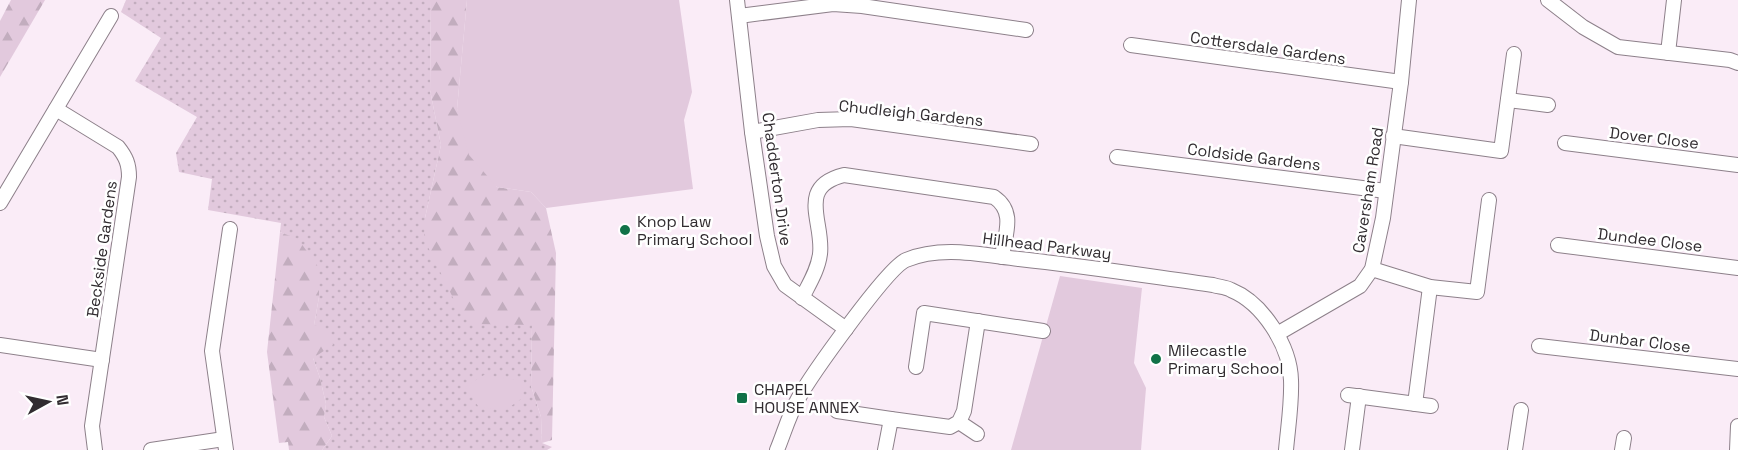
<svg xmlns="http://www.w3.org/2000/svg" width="1738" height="450" viewBox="0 0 1738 450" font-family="'Space Grotesk',sans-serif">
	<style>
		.grass { fill: url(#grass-dots) }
		.forest { fill: url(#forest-firs) }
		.park { fill: #e2c9dd }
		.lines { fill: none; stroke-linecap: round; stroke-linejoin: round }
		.minor-casing { stroke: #8d808a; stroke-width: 16 }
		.minor { stroke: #fff; stroke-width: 14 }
		.poi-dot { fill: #117248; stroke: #fff; stroke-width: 2 }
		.labels { text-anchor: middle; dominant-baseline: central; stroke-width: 5; stroke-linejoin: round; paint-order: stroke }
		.street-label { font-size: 16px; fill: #312c30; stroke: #fff }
		.poi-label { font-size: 16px; fill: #312c30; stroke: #fff; text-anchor: start }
	</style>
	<defs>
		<pattern id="grass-dots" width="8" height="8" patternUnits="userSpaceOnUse" patternTransform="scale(1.5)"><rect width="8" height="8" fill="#e2c9dd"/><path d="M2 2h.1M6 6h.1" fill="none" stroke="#c2adbe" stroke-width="1.8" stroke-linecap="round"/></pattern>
		<pattern id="forest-firs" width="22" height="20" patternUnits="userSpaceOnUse" patternTransform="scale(1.5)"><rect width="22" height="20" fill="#e2c9dd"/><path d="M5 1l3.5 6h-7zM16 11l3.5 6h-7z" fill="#c2adbe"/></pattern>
	</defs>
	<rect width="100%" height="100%" fill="#faecf7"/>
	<polygon class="grass" points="126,0 431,0 430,90 441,145 425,218 532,325 531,386 541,417 542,443 552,447 547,450 322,450 332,436 324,417 326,404 320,378 313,358 314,325 319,297 298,240 280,232 281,223 208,210 212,179 179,172 176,153 197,117 135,81 161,38 121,12"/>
	<g class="forest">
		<polygon points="11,0 45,0 0,77 0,21"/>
		<polygon points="431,0 467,0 457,109 497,187 531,192 546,208 556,253 552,440 542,443 541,417 531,386 532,325 476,324 458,308 424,239 425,218 441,145 430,90"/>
		<polygon points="280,232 298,239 319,268 319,297 314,325 325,329 333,345 313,358 320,378 326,404 324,417 332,436 322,450 289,450 288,442 279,443 267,352"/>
	</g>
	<g class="park">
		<polygon points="467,0 679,0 692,92 684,120 693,189 546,208 531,192 497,187 469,155 457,109"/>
		<polygon points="1060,276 1142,288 1134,363 1146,388 1141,450 1011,450"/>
		<polygon points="484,375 524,381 521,399 504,411 478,406 465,387"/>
	</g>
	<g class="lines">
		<g class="minor-casing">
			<g id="minor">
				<polyline points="737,0 752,132 767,236 774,266 785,285 846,329"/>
				<polyline points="1548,0 1583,27 1618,47 1730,60 1738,63"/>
				<polyline points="739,16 833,4 862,6 1026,30"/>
				<polyline points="1131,45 1401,82"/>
				<polyline points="1668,53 1674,0"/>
				<polyline points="1508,100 1548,105"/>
				<path d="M56 109 118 147C126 157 129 164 129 177L92 426 95 450"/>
				<polyline points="752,132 818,120 851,119 1031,144"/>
				<polyline points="1393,136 1501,151 1514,54"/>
				<polyline points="1565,143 1738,165"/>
				<polyline points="1117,157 1386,191"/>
				<polyline points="0,203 111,16"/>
				<polyline points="1558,245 1738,268"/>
				<polyline points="1372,269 1430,287 1477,292 1489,200"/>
				<path d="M802 298C809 284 818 270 820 254 824 222 796 187 844 175L994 197C1016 212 1005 234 1002 257"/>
				<polyline points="1277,334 1360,286 1372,269 1383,218 1401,82 1409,0"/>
				<polyline points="0,345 102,360"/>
				<polyline points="1539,346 1738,369"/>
				<polyline points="916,367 924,313 1043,331"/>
				<polyline points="1348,395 1431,406"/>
				<polyline points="1415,404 1430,287"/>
				<polyline points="837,411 891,419"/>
				<polyline points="959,422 977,434"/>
				<polyline points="151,450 224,439"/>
				<polyline points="226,450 212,351 230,229"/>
				<path d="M777 450C784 433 789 415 798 399 810 377 887 268 906 260 942 245 982 255 1019 259 1084 266 1148 276 1213 285 1219 287 1226 287 1231 290 1263 303 1290 346 1291 380 1292 403 1288 427 1286 450"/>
				<polyline points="885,450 891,419 950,427 959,422 964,411 978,321"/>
				<polyline points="1352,450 1359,396"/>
				<polyline points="1515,450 1521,410"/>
				<polyline points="1622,450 1624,438"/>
				<polyline points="1737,450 1738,426"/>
			</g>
		</g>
		<use href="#minor" class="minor"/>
	</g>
	<g class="poi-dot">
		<circle cx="625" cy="230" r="6"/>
		<circle cx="1156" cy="359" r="6"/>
		<rect x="736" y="392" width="12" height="12" rx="3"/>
	</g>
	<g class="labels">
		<g class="street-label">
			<text transform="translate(1268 48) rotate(8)">Cottersdale Gardens</text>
			<text transform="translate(911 113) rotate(6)">Chudleigh Gardens</text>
			<text transform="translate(1654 138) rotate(7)">Dover Close</text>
			<text transform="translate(1254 157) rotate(7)">Coldside Gardens</text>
			<text transform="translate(777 179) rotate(82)">Chadderton Drive</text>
			<text transform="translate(1368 190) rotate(-81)">Caversham Road</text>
			<text transform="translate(1650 240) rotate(7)">Dundee Close</text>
			<text transform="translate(1047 246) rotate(7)">Hillhead Parkway</text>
			<text transform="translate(102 249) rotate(-82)">Beckside Gardens</text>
			<text transform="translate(1640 341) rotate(7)">Dunbar Close</text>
		</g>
		<g class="poi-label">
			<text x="637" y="221">Knop Law<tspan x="637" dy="18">Primary School</tspan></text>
			<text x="1168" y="350">Milecastle<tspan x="1168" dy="18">Primary School</tspan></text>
			<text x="754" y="389">CHAPEL<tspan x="754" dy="18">HOUSE ANNEX</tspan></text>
		</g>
	</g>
	<g transform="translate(48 402) rotate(82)" stroke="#ffffff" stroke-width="4.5" paint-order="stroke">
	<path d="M0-4.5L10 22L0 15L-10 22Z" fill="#312c30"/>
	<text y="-9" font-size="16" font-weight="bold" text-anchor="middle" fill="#312c30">N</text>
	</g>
</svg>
